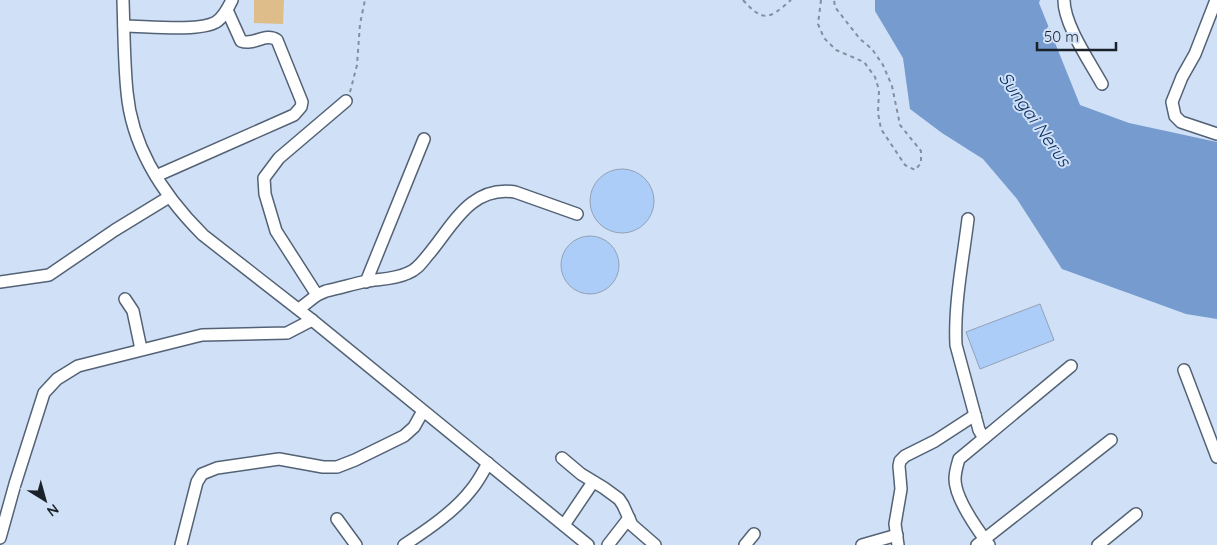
<svg xmlns="http://www.w3.org/2000/svg" width="1217" height="545" viewBox="0 0 1217 545" font-family="Quicksand,sans-serif">
	<style>
		.green { fill: #debd8b }
		.water { fill: #759bcf }
		.building { fill: #adcdf9; stroke: #92a1b6 }
		.lines { fill: none; stroke-linecap: round; stroke-linejoin: round }
		.minor-casing { stroke: #536275; stroke-width: 14 }
		.path { stroke: #838e9f; stroke-width: 2; stroke-dasharray: 4 4; stroke-linecap: butt }
		.minor { stroke: #fff; stroke-width: 11 }
		.labels { text-anchor: middle; dominant-baseline: central; stroke-width: 4; stroke-linejoin: round; paint-order: stroke }
		.water-label { font-size: 18px; font-style: italic; fill: #0a3060; stroke: #d0e0f7 }
	</style>
	<rect width="100%" height="100%" fill="#d0e0f7"/>
	<polygon class="green" points="254,0 284,0 283,24 254,23"/>
	<polygon class="water" points="875,0 1040,0 1039,3 1080,105 1129,123 1217,142 1217,319 1186,314 1062,269 1017,199 983,159 942,133 910,109 903,58 875,11"/>
	<g class="building">
		<circle cx="622" cy="201" r="32"/>
		<circle cx="590" cy="265" r="29"/>
		<polygon points="1040,304 1054,340 980,369 966,332"/>
	</g>
	<g class="lines">
		<g class="minor-casing">
			<g id="minor">
				<path d="M123 0C124 31 124 62 127 92 132 148 165 197 203 235L312 320 588 545"/>
				<path d="M1064 0C1064 25 1090 62 1102 84"/>
				<polyline points="1216,0 1195,54 1182,77 1172,102 1175,116 1181,122 1217,134"/>
				<path d="M124 26C146 26 199 32 216 22 224 17 228 8 232 0"/>
				<path d="M156 176 294 115 301 107 302 102 277 40C265 32 254 46 241 41L227 10"/>
				<path d="M968 219C963 260 954 303 956 345L979 430 984 438"/>
				<polyline points="0,282 49,275 115,230 169,197"/>
				<polyline points="366,282 424,139"/>
				<polyline points="317,295 276,231 265,194 264,178 279,158 346,101"/>
				<polyline points="125,299 133,311 141,349"/>
				<path d="M299 309 317 295 326 291C340 288 353 284 367 281 381 279 396 279 408 273 417 270 422 262 428 255 452 227 470 185 515 192L577 214"/>
				<polyline points="1184,370 1217,457"/>
				<polyline points="562,458 581,474 604,488 619,499 623,505 632,525 655,545"/>
				<polyline points="337,519 356,545"/>
				<polyline points="564,525 593,482"/>
				<polyline points="0,538 15,484 44,393 57,379 78,366 202,335 287,333 312,320"/>
				<polyline points="181,545 197,482 202,474 217,468 279,459 323,467 337,467 355,460 404,436 414,427 423,411"/>
				<path d="M404 545C427 530 455 511 471 490 478 482 483 472 488 463"/>
				<polyline points="608,545 629,518"/>
				<polyline points="745,545 754,534"/>
				<polyline points="862,545 897,535"/>
				<polyline points="898,545 895,524 901,489 899,466 900,461 905,456 935,441 975,415"/>
				<polyline points="977,545 1111,440"/>
				<path d="M989 545C977 529 955 498 955 479 955 472 957 466 959 459L1071 366"/>
				<polyline points="1098,545 1136,514"/>
			</g>
		</g>
		<g class="path">
			<path d="M743 0C764 23 769 19 791 0"/>
			<polyline points="821,0 818,24 824,38 836,50 864,62 875,77 879,90 878,113 881,129 905,165 915,170 921,163 921,151 900,125 892,86 883,65 872,49 860,39 845,20 835,7 834,0"/>
			<polyline points="350,92 357,65 360,24 365,0"/>
		</g>
		<use href="#minor" class="minor"/>
	</g>
	<g class="labels">
		<g class="water-label">
			<text transform="translate(1035 119) rotate(55)">Sungai Nerus</text>
		</g>
	</g>
	<g transform="translate(45 500) rotate(143)" stroke="#d0e0f7" stroke-width="4" paint-order="stroke">
	<path d="M0-4L9 19L0 12L-9 19Z" fill="#1b2129"/>
	<text y="-8" font-size="14" font-weight="bold" text-anchor="middle" fill="#1b2129">N</text>
	</g>
	<path d="M1037 42v8h79v-8" fill="none" stroke="#1b2129" stroke-width="2.5"/>
	<text x="1044" y="42" font-size="15" fill="#1b2129" stroke="#d0e0f7" stroke-width="4" paint-order="stroke">50 m</text>
</svg>
